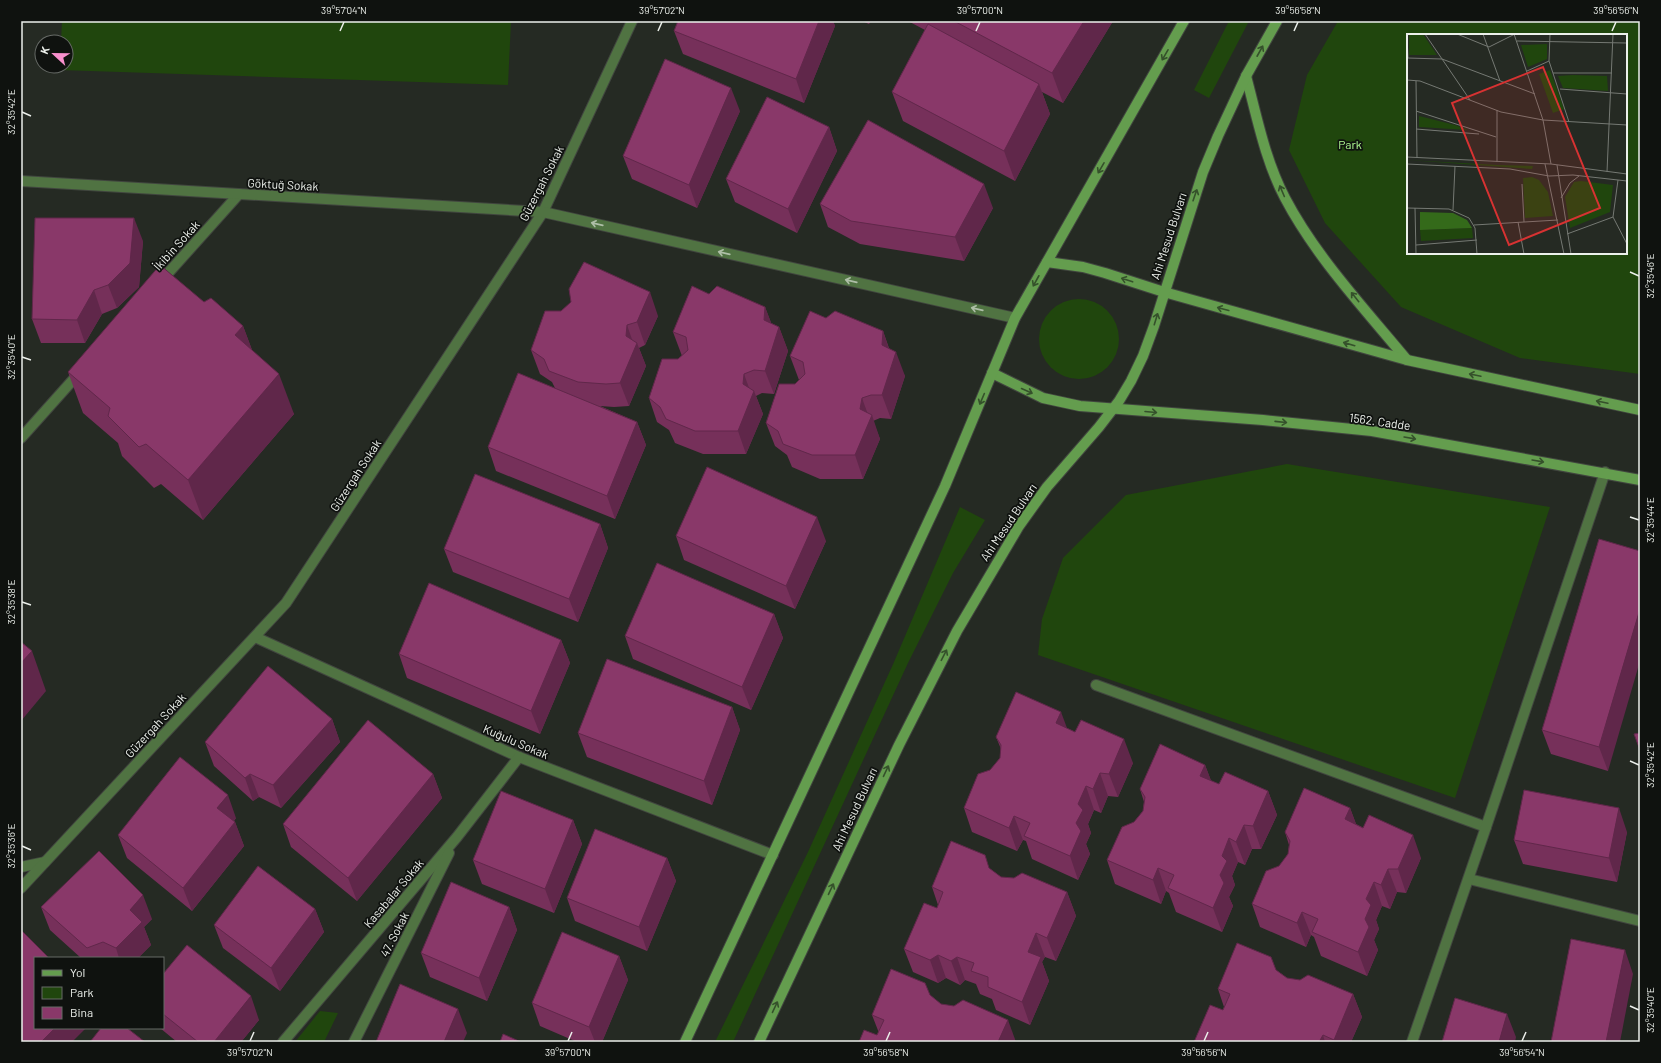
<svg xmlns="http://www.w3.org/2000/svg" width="1661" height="1063" viewBox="0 0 1661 1063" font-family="Barlow,sans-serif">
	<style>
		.green { fill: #20460d; fill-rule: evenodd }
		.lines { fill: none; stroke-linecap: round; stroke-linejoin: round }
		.minor-casing { stroke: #41463f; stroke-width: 12 }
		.tertiary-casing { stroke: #41463f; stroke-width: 12 }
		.secondary-casing { stroke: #41463f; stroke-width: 12 }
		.minor { stroke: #507342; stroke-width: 10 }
		.tertiary { stroke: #507342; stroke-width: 10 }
		.secondary { stroke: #649d4e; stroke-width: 10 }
		.wall { fill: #76305a }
		.shaded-wall { fill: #60274a }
		.building { fill: #893869; stroke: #60274a }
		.oneway { stroke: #35512b }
		.oneway2 { stroke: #aebea7 }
		.ticks { fill: none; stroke: #ecf0eb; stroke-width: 1.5 }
		.labels { text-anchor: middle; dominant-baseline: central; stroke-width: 3.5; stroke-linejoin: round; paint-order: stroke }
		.park-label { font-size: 12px; fill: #b1fc93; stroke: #0f120f }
		.street-label { font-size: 12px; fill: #ecf0eb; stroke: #0f120f }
		.inset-road { fill: none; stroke: #757973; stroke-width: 1 }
		.view { fill: #d73232; fill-opacity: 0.15; stroke: #d73232; stroke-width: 2 }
		.inset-edge { fill: none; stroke: #ecf0eb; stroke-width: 2 }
		.neatline { fill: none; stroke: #ecf0eb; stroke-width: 1.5 }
		.ticks-label { font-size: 10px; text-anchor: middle; fill: #ecf0eb }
	</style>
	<rect width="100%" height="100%" fill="#252a23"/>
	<g class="green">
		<polygon points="62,21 511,21 508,85 60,70 61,66 66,66 66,42 61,42"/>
		<polygon points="1229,21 1249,21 1209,98 1194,90"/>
		<path d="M1338 21H1640V374L1520 358 1401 307 1325 223 1289 150 1307 75ZM1408 35H1626V253H1408Z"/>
		<circle cx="1079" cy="339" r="40"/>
		<polygon points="1287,464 1550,507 1455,798 1038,655 1042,619 1063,558 1126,495"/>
		<polygon points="960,507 985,520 953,573 908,663 733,1042 715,1042 808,852 894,662"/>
		<polygon points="320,1011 338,1013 324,1042 295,1042"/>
	</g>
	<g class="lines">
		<g class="minor-casing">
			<g id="minor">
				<polyline points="161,281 239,194"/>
				<polyline points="21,438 80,372"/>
				<polyline points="255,637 519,757 773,855"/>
				<polyline points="1096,685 1486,827"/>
				<polyline points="21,867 45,862"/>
				<polyline points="1469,879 1640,921"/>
				<polyline points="21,888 286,603 543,212 632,21"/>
				<polyline points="283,1042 457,837 519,757"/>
				<polyline points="354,1042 449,853"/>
				<polyline points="1412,1042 1486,827 1605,472"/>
			</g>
		</g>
		<g class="tertiary-casing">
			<polyline id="tertiary" points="21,181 543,212 1015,318"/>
		</g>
		<g class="secondary-casing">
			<g id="secondary">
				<path d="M1246 76C1257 117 1265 160 1285 198 1316 257 1364 308 1407 360"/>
				<polyline points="1047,262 1083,267 1105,273 1164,292 1407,360 1640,410"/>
				<polyline points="992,373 1043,398 1080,406 1263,420 1372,431 1640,480"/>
				<polyline points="685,1042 945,486 1015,318 1184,21"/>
				<polyline points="759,1042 899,745 957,631 1019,526 1047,487 1099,427 1119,401 1131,381 1143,356 1154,326 1203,172 1218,136 1246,76 1277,21"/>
			</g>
		</g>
		<use href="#minor" class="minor"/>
		<use href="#tertiary" class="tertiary"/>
		<use href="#secondary" class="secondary"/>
	</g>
	<g class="wall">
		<polygon points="678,21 833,21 835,26 804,103 683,54 674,31"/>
		<polygon points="862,21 871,21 869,24"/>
		<polygon points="908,21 1113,21 1063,103 1042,92 1050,114 1015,181 903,121 892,92 925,30"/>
		<polygon points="740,111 697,208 632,179 623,156"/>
		<polygon points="829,127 837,151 797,233 735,202 726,179"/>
		<polygon points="820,204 993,208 964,261 860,244 828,227"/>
		<polygon points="143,241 139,287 117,308 102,314 85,343 41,343 32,319"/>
		<polygon points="709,294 765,307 771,323 779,327 788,351 774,394 762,393 756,396 763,414 746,454 703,454 675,443 669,430 657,422 649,398 678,359 682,356 673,332"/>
		<polygon points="204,302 243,326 252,350 294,414 203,520 161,484 154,488 122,456 118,443 83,413 68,372"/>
		<polygon points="658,316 645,345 639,348 646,366 629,406 614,407 600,406 637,422 646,445 615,519 496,471 488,447 555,388 552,382 540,374 531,350"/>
		<polygon points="826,318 883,331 889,348 905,376 891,419 880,418 873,421 880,439 863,479 820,479 792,467 787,455 775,446 766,423 795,384 799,380 790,356"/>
		<polygon points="600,524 608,548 578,622 453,572 444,549"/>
		<polygon points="676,536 826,541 795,609 684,560"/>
		<polygon points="1599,539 1608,771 1551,754 1542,730"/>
		<polygon points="774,614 783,638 751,710 633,659 625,636"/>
		<polygon points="561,640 570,663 540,734 407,678 399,654"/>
		<polygon points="732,707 740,730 712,805 587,757 578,733"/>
		<polygon points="332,719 340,742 281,808 259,797 253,801 214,766 205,742"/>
		<polygon points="1067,728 1133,763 1118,797 1108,796 1101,813 1094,810 1088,824 1091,833 1086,844 1090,854 1078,880 1032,859 1026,841 1023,840 1017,851 972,832 964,808 1000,758 1001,749 996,737"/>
		<polygon points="1205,765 1211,781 1219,784 1268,791 1277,815 1261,849 1252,849 1245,865 1238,862 1232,876 1235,885 1229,897 1233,906 1222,932 1176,912 1169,893 1166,891 1161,904 1115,884 1107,860 1134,822 1143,811 1144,802 1140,789"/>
		<polygon points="433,774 442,798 357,901 291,847 283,824"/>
		<polygon points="1350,808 1356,824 1421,858 1406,893 1397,892 1390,909 1382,906 1376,920 1379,929 1374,940 1378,950 1367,976 1321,956 1314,937 1311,935 1306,947 1260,927 1252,904 1288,854 1289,845 1285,832"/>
		<polygon points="236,818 234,821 235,822 244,846 192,911 127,858 118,835"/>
		<polygon points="573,820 582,844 554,913 482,884 473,860"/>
		<polygon points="1627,832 1617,882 1523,864 1514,840"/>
		<polygon points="667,858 676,881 647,951 575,921 567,898"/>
		<polygon points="989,868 1001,877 1067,892 1076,916 1056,961 1045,957 1042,962 1049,981 1030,1025 996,1010 992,999 980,994 976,984 965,980 960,985 946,978 938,983 913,972 904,949 937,908 938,905 932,887"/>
		<polygon points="41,907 152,919 144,927 151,945 138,958 81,958 50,930"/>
		<polygon points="509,907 517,930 487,1001 430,977 421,953"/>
		<polygon points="315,909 324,932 280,991 223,948 214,925"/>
		<polygon points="619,956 628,980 602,1042 577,1042 540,1026 532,1003"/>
		<polygon points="1276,970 1287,978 1353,994 1362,1017 1351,1042 1194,1042 1223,1010 1224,1007 1218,989"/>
		<polygon points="163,974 259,1020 241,1042 177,1042 160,1028 163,1028"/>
		<polygon points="930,995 941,1004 877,1035 879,1033 872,1015"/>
	</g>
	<g class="shaded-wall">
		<polygon points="819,21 833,21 835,26 804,103 796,79"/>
		<polygon points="1084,21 1113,21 1063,103 1052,73"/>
		<polygon points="1039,84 1050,114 1015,181 1004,151"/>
		<polygon points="731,88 740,111 697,208 689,185"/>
		<polygon points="829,127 837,151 797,233 788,209"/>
		<polygon points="984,184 993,208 964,261 955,237"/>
		<polygon points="134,218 143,241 139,287 117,308 108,285"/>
		<polygon points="94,290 102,314 85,343 77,320"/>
		<polygon points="650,292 658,316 645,345 637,322"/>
		<polygon points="765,307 774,330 764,320"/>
		<polygon points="627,325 635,348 637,343 646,366 629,406 620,383"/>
		<polygon points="243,326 258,366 235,335"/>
		<polygon points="779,327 788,351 774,394 765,371"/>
		<polygon points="883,331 891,355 882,345"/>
		<polygon points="896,352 905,376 891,419 882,395"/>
		<polygon points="279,374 294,414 203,520 188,480"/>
		<polygon points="744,374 752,396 754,391 763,414 746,454 738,431"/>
		<polygon points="862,398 870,420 872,415 880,439 863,479 855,455 860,409"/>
		<polygon points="637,422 646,445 615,519 607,496"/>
		<polygon points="817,517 826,541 795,609 786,586"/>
		<polygon points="600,524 608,548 578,622 569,599"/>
		<polygon points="1640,609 1640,661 1608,771 1599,747"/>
		<polygon points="774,614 783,638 751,710 742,687"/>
		<polygon points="561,640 570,663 540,734 531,711"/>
		<polygon points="32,651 46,691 21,721 21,663"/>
		<polygon points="732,707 740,730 712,805 704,781"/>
		<polygon points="1061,712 1070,736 1056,723"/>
		<polygon points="332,719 340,742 281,808 273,785"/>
		<polygon points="1124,739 1133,763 1118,797 1109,774"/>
		<polygon points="1205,765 1214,788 1200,776"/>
		<polygon points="1100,773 1108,796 1101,813 1093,789"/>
		<polygon points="250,774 259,797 253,801 245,778"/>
		<polygon points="433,774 442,798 357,901 348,878"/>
		<polygon points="1086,786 1094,810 1088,824 1091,833 1086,844 1090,854 1078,880 1070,856 1076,823 1078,804"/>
		<polygon points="1268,791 1277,815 1261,849 1253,826"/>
		<polygon points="228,795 236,818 226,831 217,808"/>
		<polygon points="1350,808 1359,832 1345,819"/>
		<polygon points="1619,808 1627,832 1617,882 1609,858"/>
		<polygon points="1014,816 1023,840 1017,851 1009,828"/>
		<polygon points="573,820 582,844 554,913 545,889"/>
		<polygon points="235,822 244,846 192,911 183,888"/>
		<polygon points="1244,825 1252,849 1245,865 1236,842"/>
		<polygon points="1413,835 1421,858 1406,893 1398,869"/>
		<polygon points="1229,838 1238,862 1232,876 1235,885 1229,897 1233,906 1222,932 1213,908 1222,856"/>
		<polygon points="667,858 676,881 647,951 639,927"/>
		<polygon points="1158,868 1166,891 1161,904 1153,880"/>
		<polygon points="1388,869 1397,892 1390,909 1381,885"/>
		<polygon points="1374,882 1382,906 1376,920 1379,929 1374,940 1378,950 1367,976 1358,952 1366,899"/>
		<polygon points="1067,892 1076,916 1056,961 1047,938"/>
		<polygon points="143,895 152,919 144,927 151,945 138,958 119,958 116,948 130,910"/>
		<polygon points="509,907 517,930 487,1001 479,978"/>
		<polygon points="315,909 324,932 280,991 271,968"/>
		<polygon points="1302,912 1311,935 1306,947 1297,923"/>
		<polygon points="1036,933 1045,957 1042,962 1049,981 1030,1025 1022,1002 1028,952"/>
		<polygon points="1625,950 1633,974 1620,1042 1606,1042"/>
		<polygon points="938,955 946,978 938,983 930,960"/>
		<polygon points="619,956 628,980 602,1042 595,1042 589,1027"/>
		<polygon points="957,957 965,980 960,985 951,961"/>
		<polygon points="1353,994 1362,1017 1351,1042 1335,1042 1334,1040"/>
		<polygon points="251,996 259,1020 241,1042 214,1042"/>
		<polygon points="458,1009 467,1033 463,1042 444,1042"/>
		<polygon points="1507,1014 1516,1037 1515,1042 1499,1042"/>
		<polygon points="1008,1020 1016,1042 998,1042"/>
		<polygon points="55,1028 86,1028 72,1042 41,1042"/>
		<polygon points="1323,1035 1325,1042 1319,1042"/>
	</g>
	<g class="building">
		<polygon points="678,21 819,21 796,79 674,31"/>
		<polygon points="954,21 1084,21 1052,73"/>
		<polygon points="928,24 1039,84 1004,151 892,92"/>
		<polygon points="665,59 731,88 689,185 623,156"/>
		<polygon points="767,97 829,127 788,209 726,179"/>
		<polygon points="868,120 984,184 955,237 851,221 820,204"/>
		<polygon points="35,218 134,218 130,263 108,285 94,290 77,320 32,319"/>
		<polygon points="584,262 650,292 637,322 627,325 626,336 637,343 620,383 606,384 578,382 549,371 544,359 531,350 545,311 561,311 571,302 569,289"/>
		<polygon points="160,265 204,302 211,298 243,326 235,335 279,374 188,480 146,444 139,447 108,416 110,408 68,372"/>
		<polygon points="692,286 709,294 717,286 765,307 764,320 779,327 765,371 754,370 744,374 743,384 754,391 738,431 695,431 666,419 660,407 649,398 662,359 678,359 688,350 686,337 673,332"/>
		<polygon points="810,311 826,318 835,311 883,331 882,345 896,352 882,395 871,395 862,398 860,409 872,415 855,455 812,455 783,444 778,431 766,423 779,384 795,384 805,374 803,362 790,356"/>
		<polygon points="518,373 637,422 607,496 488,447"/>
		<polygon points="707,467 817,517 786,586 676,536"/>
		<polygon points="475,474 600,524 569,599 444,549"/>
		<polygon points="1599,539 1640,551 1640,609 1599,747 1542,730"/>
		<polygon points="657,563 774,614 742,687 625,636"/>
		<polygon points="429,583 561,640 531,711 399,654"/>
		<polygon points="21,642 32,651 21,663"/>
		<polygon points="607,659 732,707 704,781 578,733"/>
		<polygon points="268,666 332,719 273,785 250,774 245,778 205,742"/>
		<polygon points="1016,692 1061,712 1056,723 1075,732 1081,720 1124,739 1109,774 1100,773 1093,789 1086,786 1078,804 1083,810 1076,823 1081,831 1070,856 1024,836 1030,823 1014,816 1009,828 964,808 978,774 990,770 1000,758 1001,745 996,737"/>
		<polygon points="368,720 433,774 348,878 283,824"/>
		<polygon points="1640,733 1640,750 1634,734"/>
		<polygon points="1160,744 1205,765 1200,776 1219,784 1225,772 1268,791 1253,826 1244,825 1236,842 1229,838 1222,856 1227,861 1220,875 1224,883 1213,908 1168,888 1174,875 1158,868 1153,880 1107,860 1122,827 1134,822 1143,811 1145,797 1140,789"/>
		<polygon points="180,757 228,795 217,808 235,822 183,888 118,835"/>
		<polygon points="1304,788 1350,808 1345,819 1363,828 1369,815 1413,835 1398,869 1388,869 1381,885 1374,882 1366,899 1371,905 1365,919 1369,927 1358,952 1312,932 1318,919 1302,912 1297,923 1252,904 1266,871 1279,866 1288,854 1290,841 1285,832"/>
		<polygon points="1524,790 1619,808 1609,858 1514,840"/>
		<polygon points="501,791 573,820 545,889 473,860"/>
		<polygon points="595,829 667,858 639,927 567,898"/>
		<polygon points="951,841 985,855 989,868 1001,877 1014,878 1022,873 1067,892 1047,938 1036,933 1028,952 1041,957 1022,1002 988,987 988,977 971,971 974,963 957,957 951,961 938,955 930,960 904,949 924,903 937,908 943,892 932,887"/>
		<polygon points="99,851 143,895 130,910 142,922 116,948 103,942 87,948 41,907"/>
		<polygon points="258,866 315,909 271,968 214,925"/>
		<polygon points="451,882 509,907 479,978 421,953"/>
		<polygon points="22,931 49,958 35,958 35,1028 55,1028 41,1042 21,1042 21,932"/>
		<polygon points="562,932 619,956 589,1027 532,1003"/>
		<polygon points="1571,939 1625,950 1606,1042 1551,1042"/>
		<polygon points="1237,943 1271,957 1276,970 1287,978 1300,980 1308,975 1353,994 1334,1040 1323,1035 1319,1042 1194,1042 1210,1005 1223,1010 1230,994 1218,989"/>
		<polygon points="187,945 251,996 214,1042 198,1042 163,1014 163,974"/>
		<polygon points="891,969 925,983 930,995 941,1004 954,1006 963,1000 1008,1020 998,1042 859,1042 864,1030 877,1035 884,1020 872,1015"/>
		<polygon points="400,984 458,1009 444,1042 376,1042"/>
		<polygon points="1455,998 1507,1014 1499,1042 1442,1042"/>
		<polygon points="101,1028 127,1028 145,1042 90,1042"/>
		<polygon points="503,1034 521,1042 500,1042"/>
	</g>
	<defs><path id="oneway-shaft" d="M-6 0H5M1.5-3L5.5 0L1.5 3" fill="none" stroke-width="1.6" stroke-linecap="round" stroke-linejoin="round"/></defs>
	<g class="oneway">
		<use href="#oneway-shaft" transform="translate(1260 51) rotate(-61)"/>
		<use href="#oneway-shaft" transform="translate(1165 55) rotate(120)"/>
		<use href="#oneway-shaft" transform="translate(1101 168) rotate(120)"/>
		<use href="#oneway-shaft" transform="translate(1282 191) rotate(-113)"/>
		<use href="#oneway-shaft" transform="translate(1195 195) rotate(-71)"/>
		<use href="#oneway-shaft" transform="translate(1127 280) rotate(-162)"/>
		<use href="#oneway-shaft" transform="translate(1036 281) rotate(119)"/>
		<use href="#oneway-shaft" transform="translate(1355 297) rotate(-129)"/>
		<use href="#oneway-shaft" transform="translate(1223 309) rotate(-165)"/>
		<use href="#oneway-shaft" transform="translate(1156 319) rotate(-73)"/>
		<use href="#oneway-shaft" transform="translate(1349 344) rotate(-164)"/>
		<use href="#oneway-shaft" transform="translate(1475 375) rotate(-168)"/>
		<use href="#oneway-shaft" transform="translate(1027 391) rotate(24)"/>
		<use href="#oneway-shaft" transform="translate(982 399) rotate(113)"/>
		<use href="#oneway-shaft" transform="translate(1602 402) rotate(-168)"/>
		<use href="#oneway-shaft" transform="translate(1151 412) rotate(5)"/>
		<use href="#oneway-shaft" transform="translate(1281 422) rotate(6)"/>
		<use href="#oneway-shaft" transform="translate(1410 438) rotate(10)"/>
		<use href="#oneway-shaft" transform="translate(1538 461) rotate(10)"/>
		<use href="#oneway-shaft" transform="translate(944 655) rotate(-63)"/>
		<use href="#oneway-shaft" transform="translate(886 771) rotate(-65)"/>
		<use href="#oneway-shaft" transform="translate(831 889) rotate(-65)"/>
		<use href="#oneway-shaft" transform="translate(775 1007) rotate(-65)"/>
	</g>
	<g class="oneway2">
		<use href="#oneway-shaft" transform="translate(597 224) rotate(-167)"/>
		<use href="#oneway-shaft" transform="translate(724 253) rotate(-167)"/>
		<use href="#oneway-shaft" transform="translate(851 281) rotate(-167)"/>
		<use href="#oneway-shaft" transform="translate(977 309) rotate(-167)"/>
	</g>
	<path class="ticks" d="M340 31 344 22M658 31 662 22M976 31 980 22M1294 31 1298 22M1612 31 1616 22M22 112 31 116M1630 272 1639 276M22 357 31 360M1630 517 1639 520M22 602 31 605M1630 761 1639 765M22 846 31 850M1630 1006 1639 1010M250 1041 254 1032M568 1041 572 1032M886 1041 890 1032M1204 1041 1208 1032M1522 1041 1526 1032"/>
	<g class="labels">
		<g class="park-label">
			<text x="1350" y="144">Park</text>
		</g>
		<g class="street-label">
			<text transform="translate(541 183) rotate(-63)">Güzergah Sokak</text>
			<text transform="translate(283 184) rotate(3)">Göktuğ Sokak</text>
			<text transform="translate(1168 236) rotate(-72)">Ahi Mesud Bulvarı</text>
			<text transform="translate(176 245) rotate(-48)">İkibin Sokak</text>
			<text transform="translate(1380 421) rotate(8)">1562. Cadde</text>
			<text transform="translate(355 475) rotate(-57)">Güzergah Sokak</text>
			<text transform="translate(1008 522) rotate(-56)">Ahi Mesud Bulvarı</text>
			<text transform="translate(155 725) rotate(-47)">Güzergah Sokak</text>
			<text transform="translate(516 741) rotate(23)">Kuğulu Sokak</text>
			<text transform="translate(854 809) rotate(-65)">Ahi Mesud Bulvarı</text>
			<text transform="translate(393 893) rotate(-50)">Kasabalar Sokak</text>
			<text transform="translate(394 934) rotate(-63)">47. Sokak</text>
		</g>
	</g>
	<g transform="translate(1407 34)">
		<rect width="220" height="220" fill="#252a23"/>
		<path d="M2 0H16L30 21H2ZM140 10V25L121 33 114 11ZM143 36 157 75 146 79 132 40ZM166 41 200 42 201 57 156 54 151 42ZM12 82 48 91 61 96 12 93ZM0 126 91 131 126 132 125 135ZM125 143 132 146 141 158 146 182 118 184 116 144ZM174 147 206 151 203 178 163 194 158 163 167 148ZM65 194 66 204 14 207 13 196Z" fill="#20460d"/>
		<path d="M13 178 46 179 60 186 65 194 13 196Z" fill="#346a1a"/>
		<path class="inset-road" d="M18 0 63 66M50 0 82 13 108 0M76 0 93 47M107 0 136 86 144 130M143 0 142 27 162 88M0 3 1 24M110 7 220 9M0 24 35 25 128 60M120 37 142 27M146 39H205M0 46 13 47 94 78 136 86 220 91M9 47 10 124M153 55 220 60M9 77 89 103M9 95 72 100M0 123 144 130 220 140M90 128V76M0 130 103 135 142 142 166 141 220 147M138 130 157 220M150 131 164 220M200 138 206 0M115 150 117 188M154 164 163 149 172 142M0 174 42 175 62 184 68 194 70 220M8 174 9 220M46 176 48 132M206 183 211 146M111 188 117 220M67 191 151 186M160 200 206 183 220 210M9 211 70 206"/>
		<path class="view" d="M136 33 193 174 102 211 45 69Z"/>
		<rect width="220" height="220" class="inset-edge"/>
	</g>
	<rect width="1661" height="1063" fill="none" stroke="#0f120f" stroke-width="44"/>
	<rect x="34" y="957" width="130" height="72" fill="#0f120f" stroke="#676b67"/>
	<rect x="42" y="970" width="20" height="6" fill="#649d4e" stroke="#676b67"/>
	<text x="70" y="977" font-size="12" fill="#ecf0eb">Yol</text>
	<rect x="42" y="987" width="20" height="12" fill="#20460d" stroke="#676b67"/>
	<text x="70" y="997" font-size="12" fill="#ecf0eb">Park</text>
	<rect x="42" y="1007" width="20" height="12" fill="#893869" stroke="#676b67"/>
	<text x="70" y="1017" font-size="12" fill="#ecf0eb">Bina</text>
	<g transform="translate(54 54) rotate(292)"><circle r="19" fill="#0f120f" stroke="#676b67"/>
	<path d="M0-3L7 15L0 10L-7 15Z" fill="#f890cc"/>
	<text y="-6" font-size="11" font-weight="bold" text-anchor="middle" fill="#ecf0eb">K</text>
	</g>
	<rect x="22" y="22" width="1617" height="1019" class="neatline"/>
	<g class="ticks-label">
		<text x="344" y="14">39°57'04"N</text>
		<text x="662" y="14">39°57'02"N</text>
		<text x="980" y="14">39°57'00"N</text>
		<text x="1298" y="14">39°56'58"N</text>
		<text x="1616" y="14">39°56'56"N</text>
		<text transform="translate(11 112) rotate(-90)" y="4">32°35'42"E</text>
		<text transform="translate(1650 276) rotate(-90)" y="4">32°35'46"E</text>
		<text transform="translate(11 357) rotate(-90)" y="4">32°35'40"E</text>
		<text transform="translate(1650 520) rotate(-90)" y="4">32°35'44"E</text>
		<text transform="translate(11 602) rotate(-90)" y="4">32°35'38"E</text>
		<text transform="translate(1650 765) rotate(-90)" y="4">32°35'42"E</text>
		<text transform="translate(11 846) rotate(-90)" y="4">32°35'36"E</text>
		<text transform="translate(1650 1010) rotate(-90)" y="4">32°35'40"E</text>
		<text x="250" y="1056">39°57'02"N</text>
		<text x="568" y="1056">39°57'00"N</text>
		<text x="886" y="1056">39°56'58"N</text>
		<text x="1204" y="1056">39°56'56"N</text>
		<text x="1522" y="1056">39°56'54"N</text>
	</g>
</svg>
